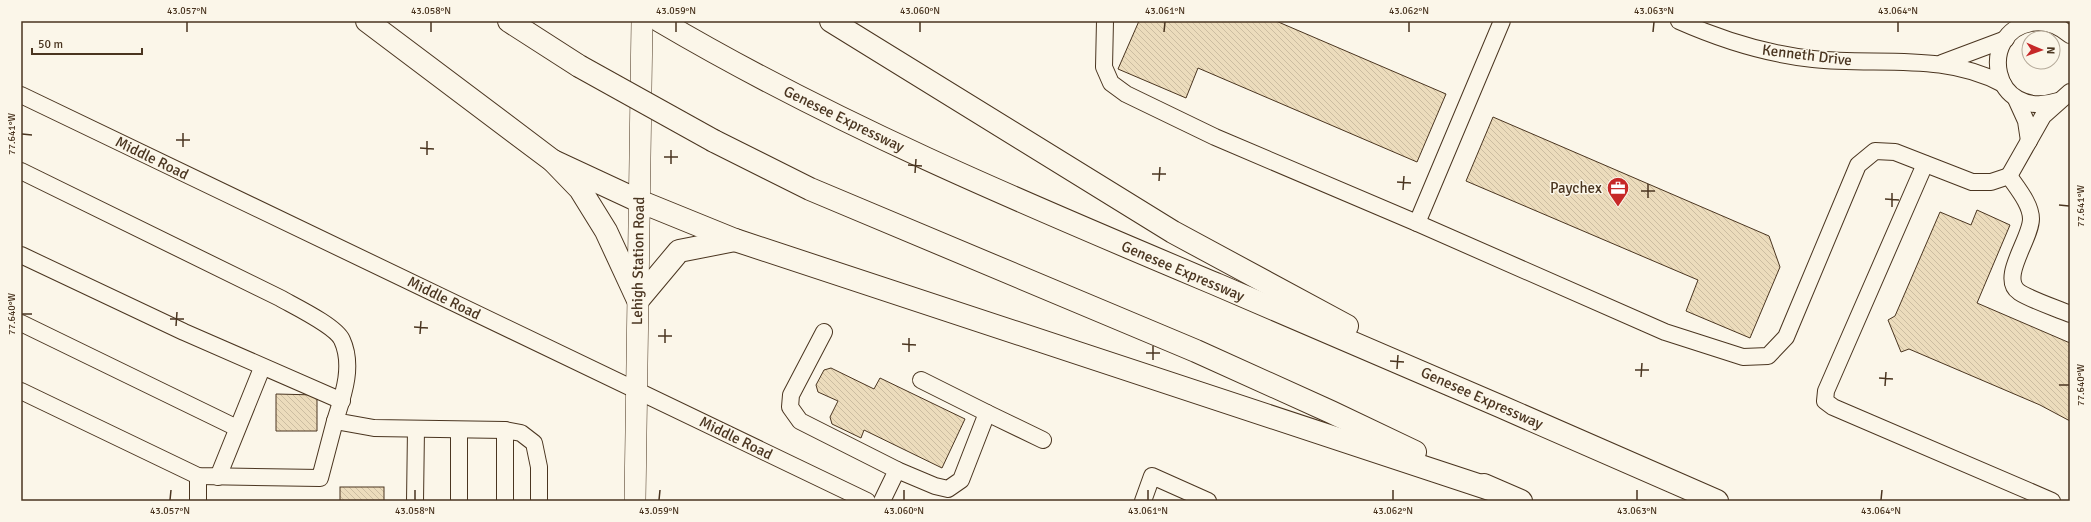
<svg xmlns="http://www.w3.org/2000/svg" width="2091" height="522" viewBox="0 0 2091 522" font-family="Signika,sans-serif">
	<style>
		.building { fill: url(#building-back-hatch); stroke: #4a3520 }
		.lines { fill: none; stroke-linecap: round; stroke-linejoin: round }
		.minor-casing { stroke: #4a3520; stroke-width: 18 }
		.major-casing { stroke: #4a3520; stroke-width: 22 }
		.highway-casing { stroke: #4a3520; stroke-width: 24 }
		.minor { stroke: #fbf6e9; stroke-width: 16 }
		.major { stroke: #fbf6e9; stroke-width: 21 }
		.highway { stroke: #fbf6e9; stroke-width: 22 }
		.highway-bridge-casing { stroke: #4a3520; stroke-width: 24; stroke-linecap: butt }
		.highway-bridge { stroke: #fbf6e9; stroke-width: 22 }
		.ticks { fill: none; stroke: #4a3520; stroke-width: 1.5 }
		.labels { text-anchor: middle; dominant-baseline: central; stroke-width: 3; stroke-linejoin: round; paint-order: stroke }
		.street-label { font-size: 15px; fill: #4a3520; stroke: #fbf6e9 }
		.poi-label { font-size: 15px; fill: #4a3520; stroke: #fbf6e9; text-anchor: end }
		.neatline { fill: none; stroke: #4a3520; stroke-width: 1.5 }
		.ticks-label { font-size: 10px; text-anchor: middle; fill: #4a3520 }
	</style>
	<defs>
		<pattern id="building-back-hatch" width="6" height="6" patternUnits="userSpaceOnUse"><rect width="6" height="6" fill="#ecdcbc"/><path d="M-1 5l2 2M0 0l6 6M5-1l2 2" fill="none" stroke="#ccbda1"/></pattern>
	</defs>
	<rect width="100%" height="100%" fill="#fbf6e9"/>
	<g class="building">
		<polygon points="1139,21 1276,21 1446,94 1417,162 1198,68 1186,98 1118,69"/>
		<polygon points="1493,117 1769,236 1780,267 1750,338 1686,311 1698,280 1466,181"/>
		<polygon points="1977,210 2010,225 1977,303 2070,343 2070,421 2040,405 1909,349 1901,352 1888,320 1895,316 1940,212 1971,225"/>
		<polygon points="831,368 874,389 880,378 965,419 942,468 864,430 861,438 832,424 830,417 838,401 818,392 816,385 824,370"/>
		<polygon points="276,394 317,395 317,431 276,431"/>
		<rect x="340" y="487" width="44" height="14"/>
	</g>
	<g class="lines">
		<g class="minor-casing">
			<g id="minor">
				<path d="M1105 21 1104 67 1111 83 1126 94 1215 137 1417 223 1665 332 1743 357 1768 356 1786 337 1858 165 1875 151 1895 152 1972 182H1991L2009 176C2017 188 2031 204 2031 219 2031 239 1999 278 2019 292 2031 300 2056 308 2070 314"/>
				<path d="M1679 21C1722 40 1766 54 1813 59 1877 66 1944 52 2003 84"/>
				<polyline points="1942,63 2006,39"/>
				<polyline points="21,95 867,501"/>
				<polyline points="2016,99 2026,121 2029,141"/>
				<path d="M2058 101C1990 122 1978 32 2031 23 2046 20 2058 25 2070 35"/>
				<polyline points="1925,164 1826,391 1825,401 1833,407 2052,501"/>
				<path d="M21 171 280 298C294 306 336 326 342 340 354 366 343 396 335 421L374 428 505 430 521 433 534 443 539 467V501"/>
				<polyline points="2009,176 2043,116 2070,92"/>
				<polyline points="1417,223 1502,21"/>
				<polyline points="21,255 184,332 342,401"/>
				<polyline points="21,323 237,428"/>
				<polyline points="824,332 791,395 790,407 800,421 897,470 882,501"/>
				<polyline points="21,391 198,476 320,478 335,421"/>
				<polyline points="987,413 1043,440"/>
				<polyline points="897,470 935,486 948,489 961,480 987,413 921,380"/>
				<polyline points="218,477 262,368"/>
				<polyline points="198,501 198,476"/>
				<polyline points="415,501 416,429"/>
				<polyline points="459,501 459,430"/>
				<polyline points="505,501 505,430"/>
				<polyline points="1143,501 1152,476 1208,501"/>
			</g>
		</g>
		<g class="major-casing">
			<polyline id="major" points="635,501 642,21"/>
		</g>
		<g class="highway-casing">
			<g id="highway">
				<polyline points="367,21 553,161 580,189 606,231 638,300 679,251 735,240"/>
				<polyline points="509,21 579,66"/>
				<path d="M660 21C838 126 1028 205 1218 285 1385 356 1551 428 1717 501"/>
				<polyline points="831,21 1173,232 1347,326"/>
				<polyline points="714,141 810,189 1196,351 1331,412 1415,452"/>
				<polyline points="553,161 639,201 735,240 1496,491"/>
				<polyline points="1484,485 1521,501"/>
			</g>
		</g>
		<use href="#minor" class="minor"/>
		<use href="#major" class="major"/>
		<use href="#highway" class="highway"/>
		<g class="highway-bridge-casing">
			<polyline id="highway-bridge" points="579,66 714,141"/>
		</g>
		<use href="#highway-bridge" class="highway-bridge"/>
	</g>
	<path class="ticks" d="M187 32V22M431 32V22M676 32V22M920 32V22M1164 32 1165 22M1409 32V22M1653 32 1654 22M1898 32V22M22 134 32 135M176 140H190M183 147V133M420 148 434 149M427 155V141M664 157H678M671 164V150M908 165 922 166M915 173 916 159M1152 174H1166M1159 181 1160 167M1397 182 1411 183M1403 190 1404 176M1641 191H1655M1648 198V184M1885 199 1899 200M2059 205 2069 206M1892 207V193M22 314H32M170 319H184M176 326 177 312M414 327 428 328M420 334 421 321M658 336H672M665 343V329M902 344 916 345M909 352V338M1146 353H1160M1153 360V346M1390 361 1404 362M1397 369 1398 355M1635 370H1649M1641 377 1642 363M1879 378 1893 379M2059 385H2069M1885 386 1886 372M170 500 171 490M415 500V490M659 500 660 490M904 500V490M1148 500V490M1393 500V490M1637 500V490M1881 500 1882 490"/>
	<defs>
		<g id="office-pin" transform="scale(1.15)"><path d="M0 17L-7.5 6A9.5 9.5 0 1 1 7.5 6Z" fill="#c62828" stroke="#fbf6e9"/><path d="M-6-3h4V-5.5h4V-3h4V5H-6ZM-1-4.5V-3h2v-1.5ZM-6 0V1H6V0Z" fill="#fff"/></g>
	</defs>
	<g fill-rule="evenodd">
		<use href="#office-pin" x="1618" y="188"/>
	</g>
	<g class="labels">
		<g class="street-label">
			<text transform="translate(1807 55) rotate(7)">Kenneth Drive</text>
			<text transform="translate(844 119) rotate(26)">Genesee Expressway</text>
			<text transform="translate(152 158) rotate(26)">Middle Road</text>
			<text transform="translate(638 261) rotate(-89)">Lehigh Station Road</text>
			<text transform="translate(1183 271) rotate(23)">Genesee Expressway</text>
			<text transform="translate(444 298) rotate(26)">Middle Road</text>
			<text transform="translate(1482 398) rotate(24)">Genesee Expressway</text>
			<text transform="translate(736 438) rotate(26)">Middle Road</text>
		</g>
		<g class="poi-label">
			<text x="1602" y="188">Paychex</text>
		</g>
	</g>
	<rect width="2091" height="522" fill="none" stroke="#fbf6e9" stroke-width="44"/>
	<g transform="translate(2041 50) rotate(92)"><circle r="19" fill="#fbf6e9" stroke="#b4a999"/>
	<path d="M0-3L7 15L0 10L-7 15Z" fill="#c62828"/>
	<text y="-6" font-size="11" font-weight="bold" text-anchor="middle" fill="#4a3520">N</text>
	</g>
	<path d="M32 48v6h110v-6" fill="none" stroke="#4a3520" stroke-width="2"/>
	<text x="38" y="48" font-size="12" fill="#4a3520" stroke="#fbf6e9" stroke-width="3" paint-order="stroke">50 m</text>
	<rect x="22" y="22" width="2047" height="478" class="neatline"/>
	<g class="ticks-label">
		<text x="187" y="14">43.057°N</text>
		<text x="431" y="14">43.058°N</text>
		<text x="676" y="14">43.059°N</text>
		<text x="920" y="14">43.060°N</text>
		<text x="1165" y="14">43.061°N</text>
		<text x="1409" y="14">43.062°N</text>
		<text x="1654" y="14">43.063°N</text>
		<text x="1898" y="14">43.064°N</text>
		<text transform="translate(11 134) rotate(-90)" y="4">77.641°W</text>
		<text transform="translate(2080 206) rotate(-90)" y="4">77.641°W</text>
		<text transform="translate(11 314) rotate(-90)" y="4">77.640°W</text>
		<text transform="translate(2080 385) rotate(-90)" y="4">77.640°W</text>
		<text x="170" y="514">43.057°N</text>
		<text x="415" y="514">43.058°N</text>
		<text x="659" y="514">43.059°N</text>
		<text x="904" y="514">43.060°N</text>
		<text x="1148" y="514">43.061°N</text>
		<text x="1393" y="514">43.062°N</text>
		<text x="1637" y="514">43.063°N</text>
		<text x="1881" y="514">43.064°N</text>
	</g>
</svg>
